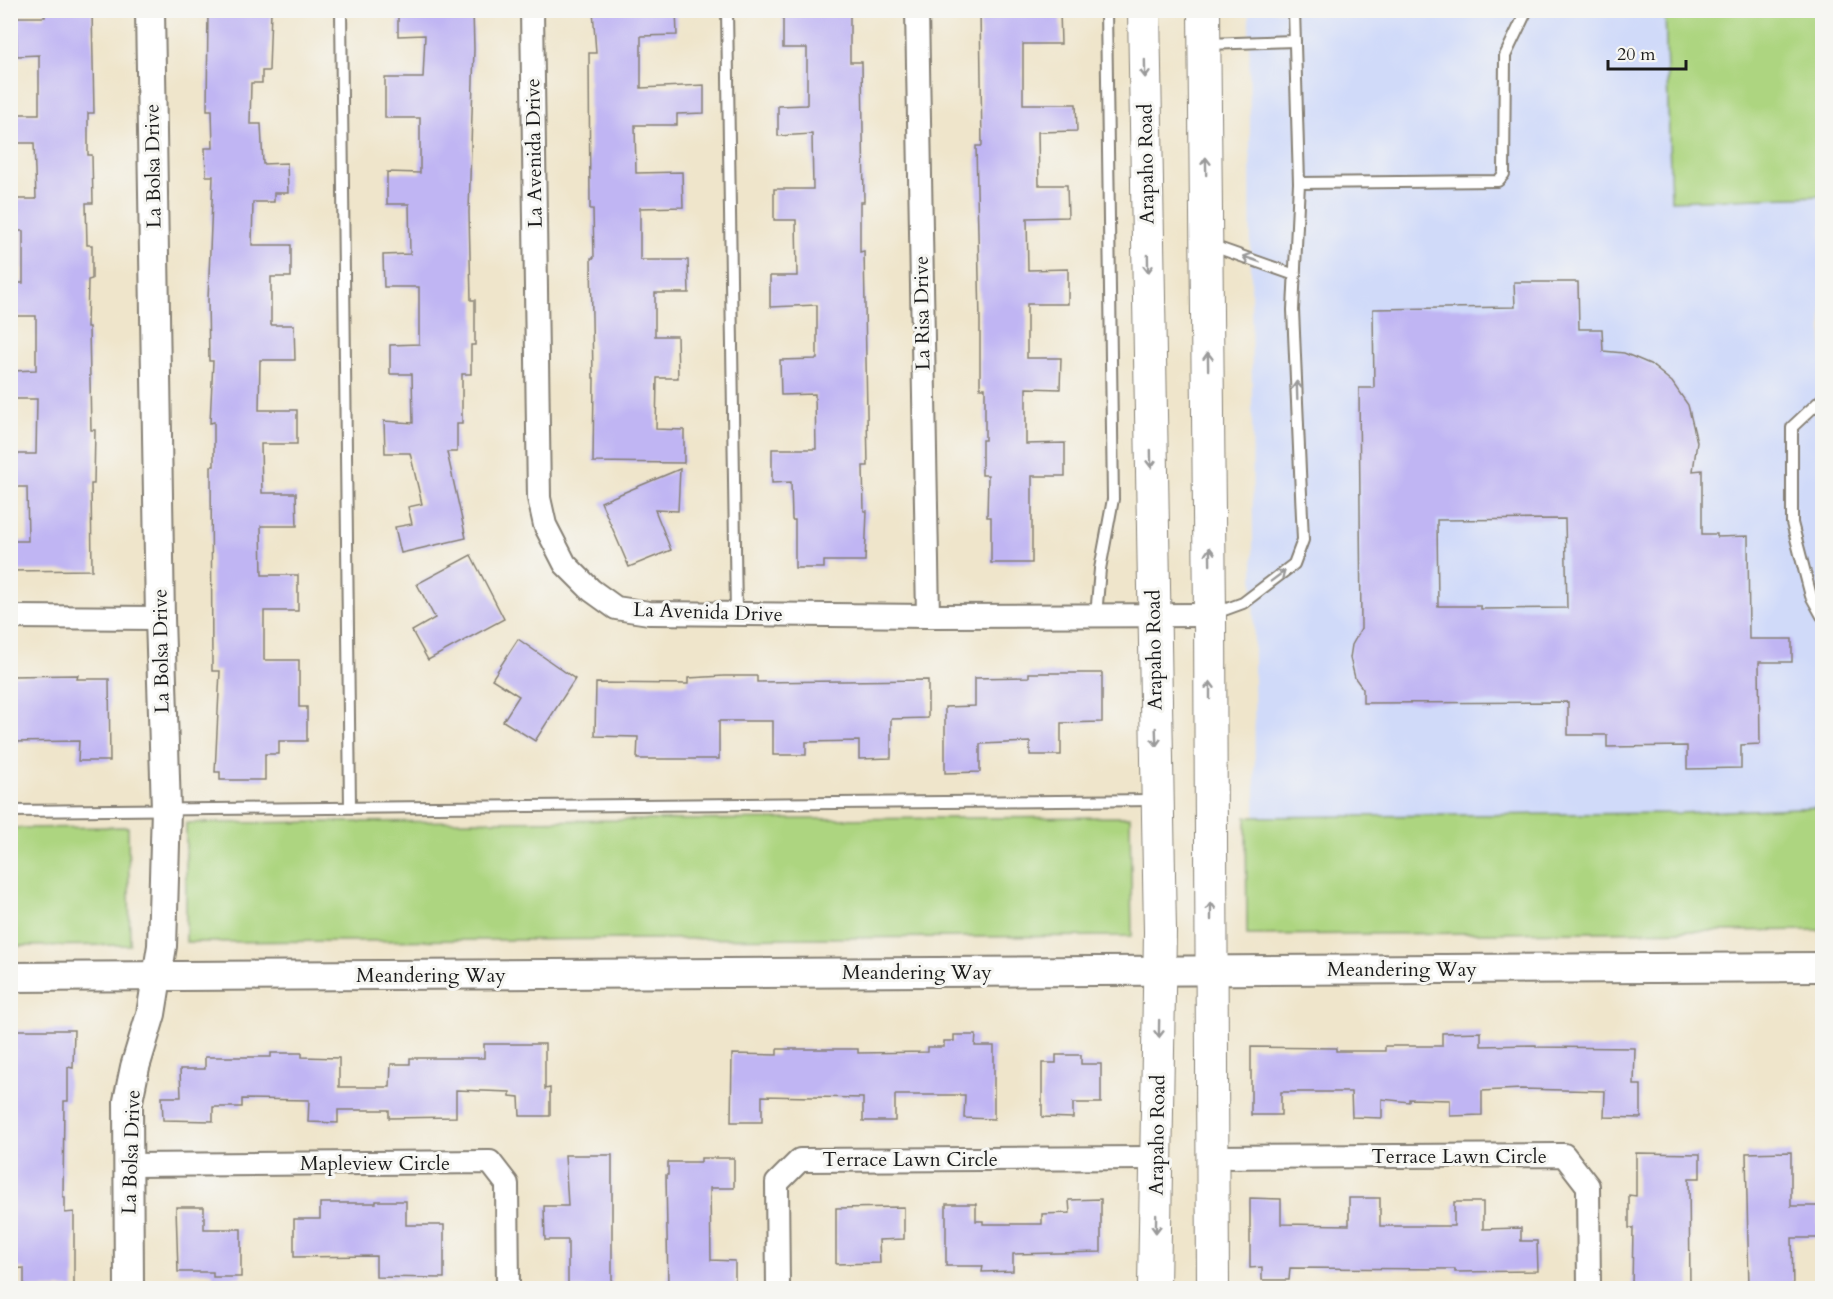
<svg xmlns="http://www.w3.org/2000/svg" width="1833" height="1299" viewBox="0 0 1833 1299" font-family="Cardo,serif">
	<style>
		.built { fill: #d0daf9 }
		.green { fill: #add580; stroke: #64784e; stroke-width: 1.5 }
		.building { fill: #c0b5f3; fill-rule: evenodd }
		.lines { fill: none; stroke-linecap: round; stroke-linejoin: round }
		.service-casing { stroke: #868074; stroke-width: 14 }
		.minor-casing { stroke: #868074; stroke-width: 26 }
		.tertiary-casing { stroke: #868074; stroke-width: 32 }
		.secondary-casing { stroke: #868074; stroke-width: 34 }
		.service { stroke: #fff; stroke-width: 10 }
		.minor { stroke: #fff; stroke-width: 22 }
		.tertiary { stroke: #fff; stroke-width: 28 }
		.secondary { stroke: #fff; stroke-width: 32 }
		.oneway { stroke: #999 }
		.labels { text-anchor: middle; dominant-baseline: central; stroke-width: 6; stroke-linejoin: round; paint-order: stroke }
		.street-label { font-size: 20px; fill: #1c1c1c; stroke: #f6f6f2 }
	</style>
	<rect width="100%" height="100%" fill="#f6f6f2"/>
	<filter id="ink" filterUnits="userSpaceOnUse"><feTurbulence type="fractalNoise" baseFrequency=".0167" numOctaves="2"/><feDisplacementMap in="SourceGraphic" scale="12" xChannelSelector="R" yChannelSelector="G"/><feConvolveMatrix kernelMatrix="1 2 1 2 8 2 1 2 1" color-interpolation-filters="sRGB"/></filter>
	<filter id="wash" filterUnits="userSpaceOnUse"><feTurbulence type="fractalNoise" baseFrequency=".008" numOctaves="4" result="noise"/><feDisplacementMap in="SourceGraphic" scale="24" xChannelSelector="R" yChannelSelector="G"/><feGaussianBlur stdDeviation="1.35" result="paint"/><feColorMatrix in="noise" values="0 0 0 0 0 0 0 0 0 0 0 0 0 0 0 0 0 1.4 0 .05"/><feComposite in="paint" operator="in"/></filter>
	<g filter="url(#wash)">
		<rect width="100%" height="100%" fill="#efe5cb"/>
		<polygon class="built" points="1249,11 1822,11 1822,922 1256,920"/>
		<g class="green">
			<polygon points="1665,11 1822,11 1822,196 1671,201"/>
			<polygon points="1822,807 1822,930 1247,935 1246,817 1680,813"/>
			<polygon points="1130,817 1132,936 186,942 186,823"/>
			<polygon points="128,827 130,945 11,946 11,828"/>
		</g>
		<g id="blocks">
			<g class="building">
				<polygon points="45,10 92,10 94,113 88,113 88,155 92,155 93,203 86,203 87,245 92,245 92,279 88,280 87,327 89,327 91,430 95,430 94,484 91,484 92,570 10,571 10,541 28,541 27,487 10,487 10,454 36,454 37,399 12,399 12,371 36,370 36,316 10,316 10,283 23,283 23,231 10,231 10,199 36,199 34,143 15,143 15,114 39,114 39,55 17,56 16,17 45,17"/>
				<polygon points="208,10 271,10 269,71 262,71 262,83 251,83 250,124 261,124 263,164 287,163 288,193 274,193 274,202 253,202 252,245 291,245 291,277 271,277 271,325 294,325 295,360 260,360 259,410 297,410 297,444 261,444 262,493 296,493 297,526 261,526 262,575 298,575 298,611 264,611 264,660 299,660 299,707 307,707 307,741 279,741 279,754 265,754 265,780 220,780 220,772 215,772 220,671 212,671 211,466 214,466 214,422 210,423 213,361 209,361 208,300 213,176 206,176 205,148 213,148 212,110 207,110"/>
				<polygon points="398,10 473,10 474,49 469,212 471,300 475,300 475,345 471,345 471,374 462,374 462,424 457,424 457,452 447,452 466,538 401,553 395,527 412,524 408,507 422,504 410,453 385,453 384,421 413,423 412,374 390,374 390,345 419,344 419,287 384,287 383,255 410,254 409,204 387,204 387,172 420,173 420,118 385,118 385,78 423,78 425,35 398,36"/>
				<polygon points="593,10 676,10 677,35 641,36 641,88 704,85 704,113 677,114 677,125 635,125 636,173 682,172 683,207 640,208 640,260 688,260 689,293 655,293 655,336 677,336 678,378 657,378 656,429 684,430 684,463 593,462 594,378 593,378 591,258 594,258 593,209 590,209 589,53 596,53"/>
				<polygon points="817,10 850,10 850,62 862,62 864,202 860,202 860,252 864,251 868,466 863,466 864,511 867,511 865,561 824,561 824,568 795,568 795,520 792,520 791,482 772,483 772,449 816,449 815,394 781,395 780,360 817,359 817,305 770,307 770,276 797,276 796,220 774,220 774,189 813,189 812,134 778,136 778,106 807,105 807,48 783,48 783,15 818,15"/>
				<polygon points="980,10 1060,11 1061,44 1023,44 1023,104 1076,104 1077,131 1038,132 1039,185 1067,185 1068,217 1027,218 1028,270 1068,269 1068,304 1027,304 1027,358 1061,358 1060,389 1026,388 1026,444 1065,443 1065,476 1032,476 1032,563 991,563 991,517 987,517 988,475 982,475 982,440 985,440 985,388 980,388 980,321 976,146 982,146"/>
				<path d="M1514 282H1578L1579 329H1602L1603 351 1624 353 1650 364 1672 382 1688 405 1697 442 1693 471 1702 470V534H1717V537L1748 536 1749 639H1792V662H1759L1760 744 1741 745V768L1687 769V746L1607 747V735H1568V702L1363 703V689L1355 678 1350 658 1352 645 1361 629 1359 388H1374L1373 309 1515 307ZM1565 519 1567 608 1481 609V606H1438L1437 520Z"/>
				<polygon points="680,469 678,511 655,510 671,550 629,567 601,502"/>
				<polygon points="471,555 504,619 428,660 412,631 435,618 417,584"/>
				<polygon points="518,639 575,679 535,741 503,721 519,696 492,679"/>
				<polygon points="1029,673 1102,673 1102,722 1061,723 1061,755 1030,755 1030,742 980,744 980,772 945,773 945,707 975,706 975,678 1029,677"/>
				<polygon points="78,675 77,679 109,679 110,761 78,761 79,741 10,742 10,676"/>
				<polygon points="724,676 757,676 757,682 928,680 928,718 891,719 891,758 859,759 859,741 806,742 806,755 773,755 773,721 719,721 719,759 637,759 638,737 595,736 596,683 688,684 688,678"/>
				<polygon points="11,1030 74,1030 73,1068 68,1067 68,1101 64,1101 63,1197 65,1197 65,1213 74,1212 74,1288 24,1288 24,1268 10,1269 13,1186 10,1186 12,1101 11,1101"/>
				<polygon points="1481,1032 1481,1046 1536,1045 1536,1047 1635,1048 1634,1085 1641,1085 1641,1118 1604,1117 1605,1091 1521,1089 1482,1091 1482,1115 1450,1116 1450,1100 1409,1099 1409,1102 1382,1099 1382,1118 1352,1117 1351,1092 1281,1092 1281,1115 1251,1115 1251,1047 1336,1048 1336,1051 1385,1051 1385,1046 1442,1046 1442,1033"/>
				<polygon points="954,1035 976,1035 975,1046 994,1046 994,1119 964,1118 965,1095 895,1095 895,1121 863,1121 863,1098 762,1096 762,1122 731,1122 732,1054 777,1055 777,1049 858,1049 858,1053 928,1052 928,1047 944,1047 944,1041 954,1041"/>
				<polygon points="484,1044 545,1044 545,1089 550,1088 550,1116 520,1116 519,1097 510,1096 510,1092 456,1090 456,1117 389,1118 389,1110 338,1110 338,1123 308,1122 309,1100 242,1099 242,1107 213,1107 213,1121 163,1120 162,1097 181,1097 180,1069 205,1069 205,1057 271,1057 271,1053 302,1053 302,1057 339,1058 339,1087 390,1087 391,1064 410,1064 410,1058 484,1058"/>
				<polygon points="1056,1055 1081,1055 1081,1064 1101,1064 1101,1103 1073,1103 1073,1118 1042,1117 1042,1063 1056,1063"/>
				<polygon points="1791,1152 1791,1206 1818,1206 1818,1238 1792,1238 1793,1288 1749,1288 1746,1153"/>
				<polygon points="1636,1153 1700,1154 1700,1178 1689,1178 1690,1288 1632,1288 1633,1228 1629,1228 1629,1195 1636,1196"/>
				<polygon points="565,1155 612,1155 612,1288 568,1288 568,1240 545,1240 544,1206 568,1206"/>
				<polygon points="701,1158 734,1158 734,1188 710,1188 711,1260 735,1261 735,1288 668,1288 666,1175 668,1175 668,1162 701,1162"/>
				<polygon points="1250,1198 1281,1199 1281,1224 1349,1225 1349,1198 1380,1198 1380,1226 1454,1226 1454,1202 1483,1202 1483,1229 1521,1228 1521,1241 1537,1241 1538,1271 1455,1272 1455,1269 1290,1268 1289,1280 1262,1280 1262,1267 1250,1268"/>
				<polygon points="1101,1199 1101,1252 1013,1254 1013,1271 982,1272 983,1266 946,1266 946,1204 976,1204 976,1221 983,1221 983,1224 1042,1224 1042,1214 1070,1213 1069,1200"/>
				<polygon points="376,1201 406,1201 406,1225 444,1225 444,1278 376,1277 376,1256 294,1257 294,1219 320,1219 320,1203 376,1203"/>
				<polygon points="176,1207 204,1207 204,1229 241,1229 241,1277 213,1277 213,1272 178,1272"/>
				<polygon points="904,1207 904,1239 879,1240 880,1263 836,1264 836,1208"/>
			</g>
		</g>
	</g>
	<g filter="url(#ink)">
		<use href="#blocks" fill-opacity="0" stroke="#868074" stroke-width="1.5"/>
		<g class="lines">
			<g class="service-casing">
				<g id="service">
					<polyline points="341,10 350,807"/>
					<polyline points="727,10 736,614"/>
					<polyline points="1208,44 1295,41"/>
					<polyline points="1299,183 1498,181 1504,174 1505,56 1527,10"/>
					<polyline points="1210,245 1295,275"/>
					<polyline points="1822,399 1792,427 1792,523 1811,596 1822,616"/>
					<polyline points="1213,614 1243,603 1294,564 1303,540 1293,310 1299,183 1294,10"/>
					<polyline points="1096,616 1100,569 1113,499 1106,10"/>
					<polyline points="10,811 1155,800"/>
				</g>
			</g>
			<g class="minor-casing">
				<g id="minor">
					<polyline points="532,10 539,498 545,525 565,564 591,590 616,608 649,613 928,616 1210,615"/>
					<polyline points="917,10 928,616"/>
					<polyline points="10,617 160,618"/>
					<polyline points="1212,1157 1564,1155 1588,1186 1589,1288"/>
					<polyline points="128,1165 490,1162 507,1184 508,1288"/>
					<polyline points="778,1288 777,1183 800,1160 1157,1158"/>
				</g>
			</g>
			<g class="tertiary-casing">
				<g id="tertiary">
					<polyline points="10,977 1822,967"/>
					<polyline points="129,1288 128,1101 135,1067 151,1014 162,946 166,809 160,618 150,10"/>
				</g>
			</g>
			<g class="secondary-casing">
				<g id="secondary">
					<polyline points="1144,10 1160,932 1154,1288"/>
					<polyline points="1204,10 1210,615 1213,1288"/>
				</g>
			</g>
			<use href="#service" class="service"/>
			<use href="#minor" class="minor"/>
			<use href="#tertiary" class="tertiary"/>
			<use href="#secondary" class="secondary"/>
		</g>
		<defs><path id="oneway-shaft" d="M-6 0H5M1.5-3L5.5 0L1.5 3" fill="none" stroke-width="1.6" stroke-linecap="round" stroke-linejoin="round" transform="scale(1.5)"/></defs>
		<g class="oneway">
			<use href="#oneway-shaft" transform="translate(1145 69) rotate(89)"/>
			<use href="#oneway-shaft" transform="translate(1206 166) rotate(-91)"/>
			<use href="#oneway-shaft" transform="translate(1251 259) rotate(-161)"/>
			<use href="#oneway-shaft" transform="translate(1148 264) rotate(89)"/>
			<use href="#oneway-shaft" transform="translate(1208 361) rotate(-91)"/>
			<use href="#oneway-shaft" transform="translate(1297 390) rotate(-92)"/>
			<use href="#oneway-shaft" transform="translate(1151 459) rotate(89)"/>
			<use href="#oneway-shaft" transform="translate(1210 556) rotate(-91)"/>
			<use href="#oneway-shaft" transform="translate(1278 576) rotate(-37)"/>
			<use href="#oneway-shaft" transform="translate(1210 690) rotate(-90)"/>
			<use href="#oneway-shaft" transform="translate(1156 737) rotate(88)"/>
			<use href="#oneway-shaft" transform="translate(1211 911) rotate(-90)"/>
			<use href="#oneway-shaft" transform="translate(1159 1029) rotate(91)"/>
			<use href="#oneway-shaft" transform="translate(1156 1224) rotate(91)"/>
		</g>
	</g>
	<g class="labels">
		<g class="street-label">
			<text transform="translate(534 153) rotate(-91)">La Avenida Drive</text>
			<text transform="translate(1146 164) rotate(-91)">Arapaho Road</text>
			<text transform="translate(153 166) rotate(-91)">La Bolsa Drive</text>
			<text transform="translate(922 313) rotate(-91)">La Risa Drive</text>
			<text transform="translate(708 612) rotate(2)">La Avenida Drive</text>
			<text transform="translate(1154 650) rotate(-91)">Arapaho Road</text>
			<text transform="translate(161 651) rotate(-91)">La Bolsa Drive</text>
			<text x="1402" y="969">Meandering Way</text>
			<text x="917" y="972">Meandering Way</text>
			<text x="431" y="975">Meandering Way</text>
			<text transform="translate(1157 1135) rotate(-89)">Arapaho Road</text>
			<text transform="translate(131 1152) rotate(-88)">La Bolsa Drive</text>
			<text x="1459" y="1156">Terrace Lawn Circle</text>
			<text x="910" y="1159">Terrace Lawn Circle</text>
			<text x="375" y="1163">Mapleview Circle</text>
		</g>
	</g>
	<rect width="1833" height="1299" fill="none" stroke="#f6f6f2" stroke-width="36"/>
	<path d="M1608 60v9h78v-9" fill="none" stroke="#1c1c1c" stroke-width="3"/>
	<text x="1617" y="60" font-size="18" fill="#1c1c1c" stroke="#f6f6f2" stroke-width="4.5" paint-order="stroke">20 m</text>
</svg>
